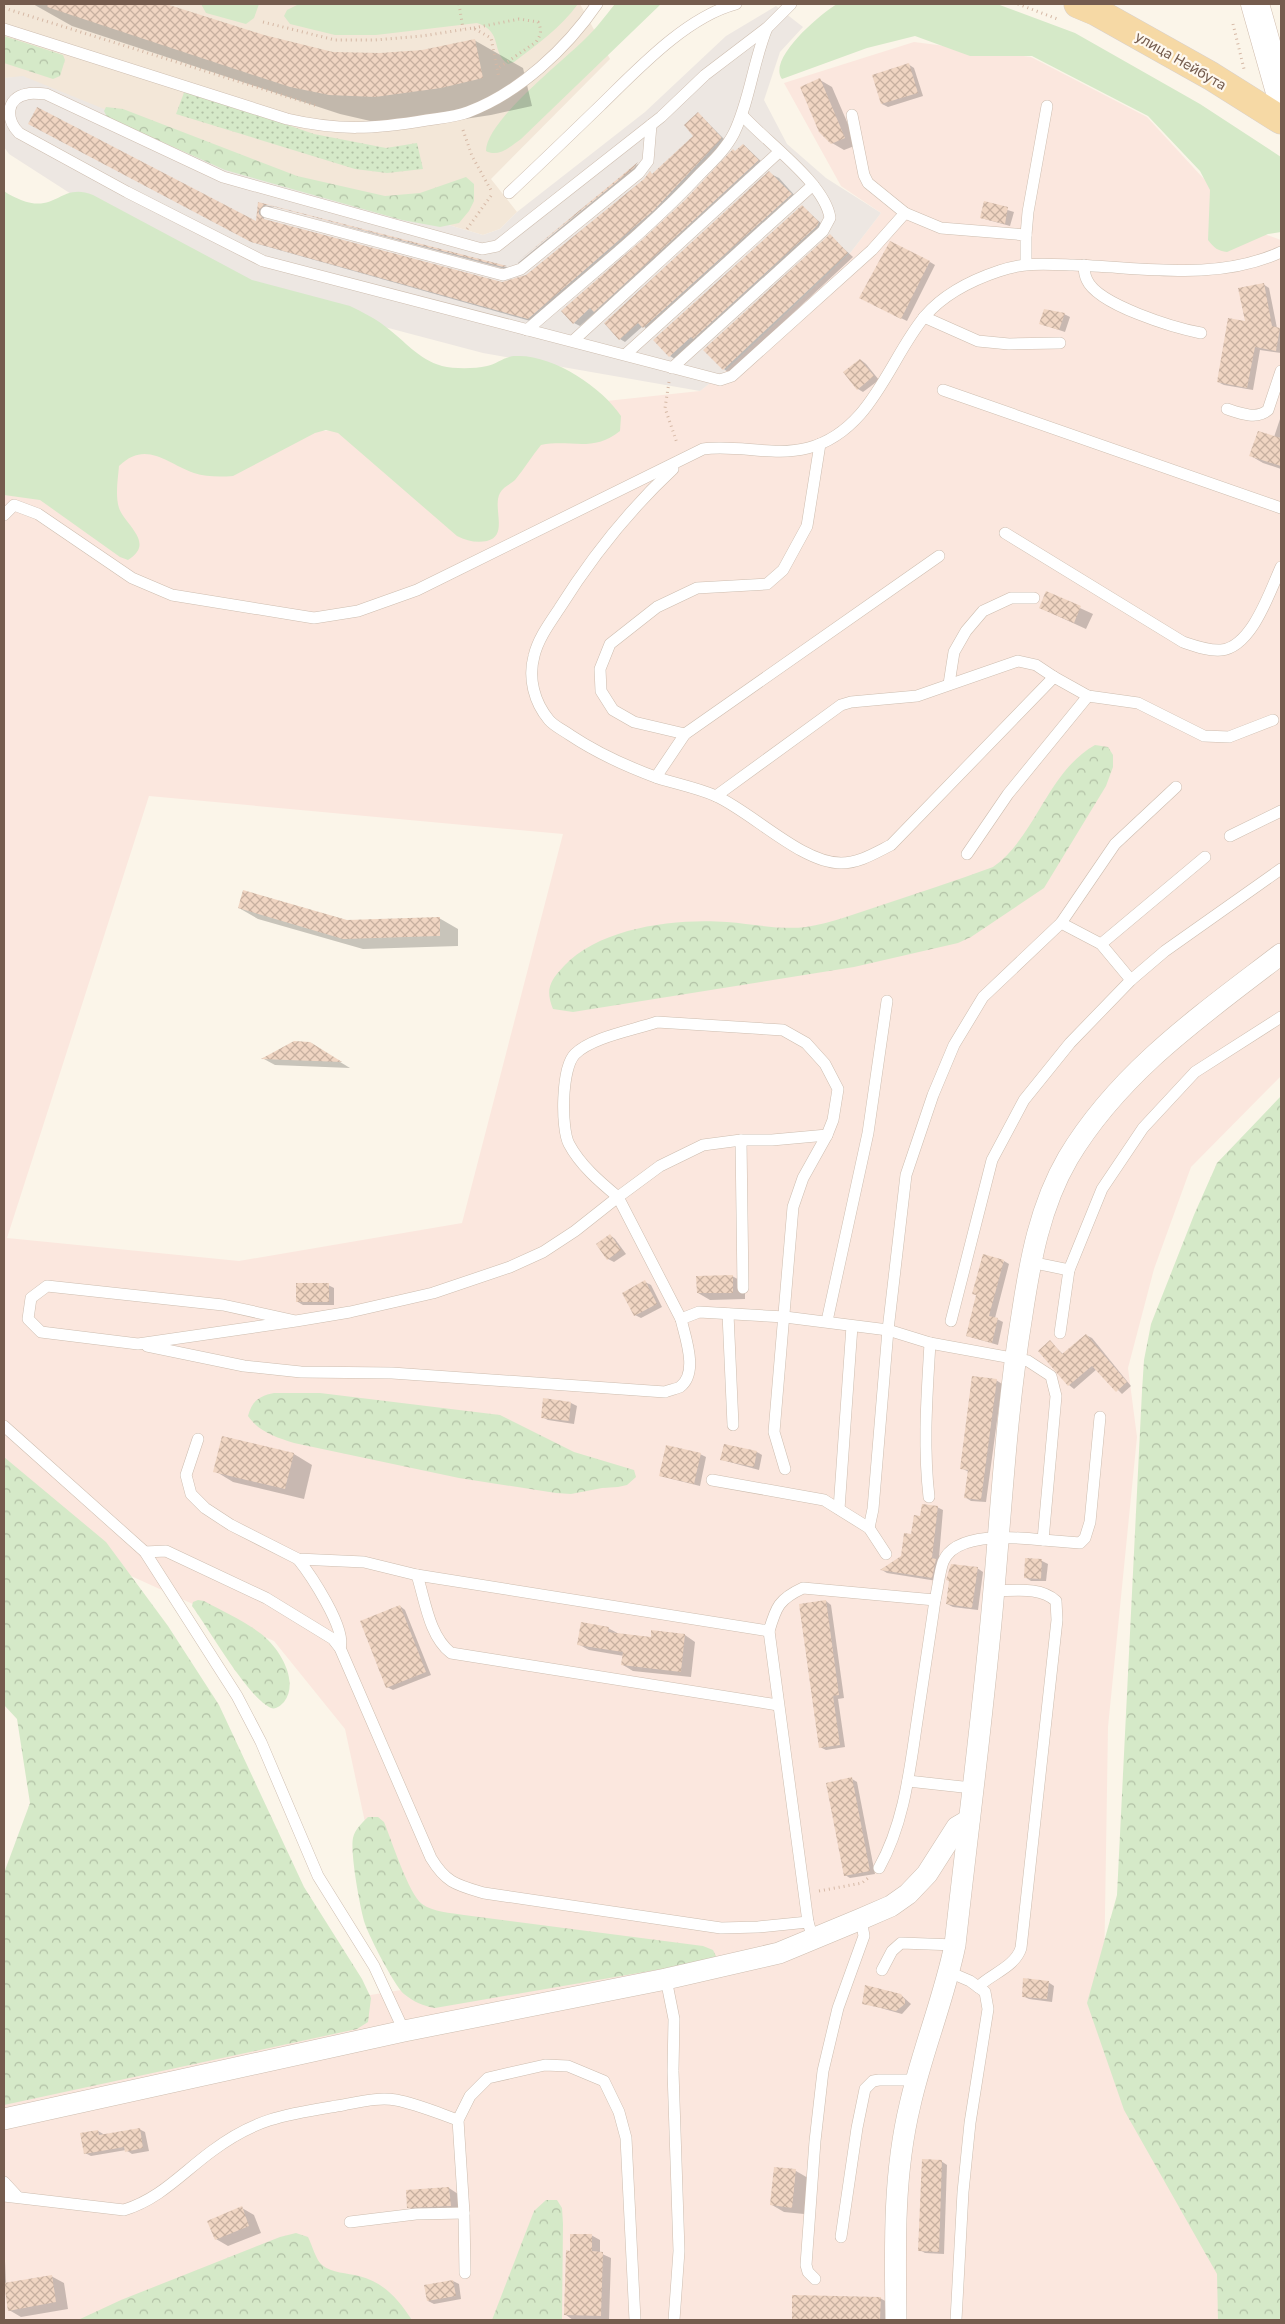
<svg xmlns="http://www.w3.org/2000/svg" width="1285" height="2324" viewBox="0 0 1285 2324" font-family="'Golos Text',sans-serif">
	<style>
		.residential { fill: #f3e7d8 }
		.commercial { fill: #fbe7de; fill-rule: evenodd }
		.industrial { fill: #ede7e2 }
		.grass { fill: #d5e9c8 }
		.forest { fill: url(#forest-crowns) }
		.park { fill: url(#park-dots) }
		.shadow { fill: #0003 }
		.building { fill: url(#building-cross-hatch) }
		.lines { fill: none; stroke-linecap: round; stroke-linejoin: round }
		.lane-casing { stroke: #cdbdaf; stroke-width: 12 }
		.street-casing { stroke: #cdbdaf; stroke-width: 22 }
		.secondary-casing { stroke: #d0bdad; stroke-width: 29 }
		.primary-casing { stroke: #d8d1cd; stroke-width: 29 }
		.path { stroke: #d5b8a5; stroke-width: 3; stroke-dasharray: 1 4; stroke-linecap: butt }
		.lane { stroke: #fff; stroke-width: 11 }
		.street { stroke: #fff; stroke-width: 21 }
		.secondary { stroke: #fff; stroke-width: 28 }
		.primary { stroke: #f6d9a5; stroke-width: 28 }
		.labels { text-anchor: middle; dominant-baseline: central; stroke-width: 4.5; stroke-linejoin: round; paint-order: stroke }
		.street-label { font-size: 14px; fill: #755c4e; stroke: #fef8ef }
	</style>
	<defs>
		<pattern id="forest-crowns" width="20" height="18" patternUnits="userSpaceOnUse" patternTransform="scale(1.25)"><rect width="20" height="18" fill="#d5e9c8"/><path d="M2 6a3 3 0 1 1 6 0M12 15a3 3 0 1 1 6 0" fill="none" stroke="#b1c0a5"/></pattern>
		<pattern id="park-dots" width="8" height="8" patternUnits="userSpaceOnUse" patternTransform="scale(1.25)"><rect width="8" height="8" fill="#d5e9c8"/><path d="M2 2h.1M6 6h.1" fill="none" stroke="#b1c0a5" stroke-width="1.8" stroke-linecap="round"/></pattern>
		<pattern id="building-cross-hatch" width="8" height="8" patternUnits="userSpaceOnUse" patternTransform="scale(1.25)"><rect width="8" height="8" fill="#f0d5c2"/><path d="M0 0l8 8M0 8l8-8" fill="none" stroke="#c7b0a0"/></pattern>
	</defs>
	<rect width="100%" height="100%" fill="#fbf5e9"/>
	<polygon class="residential" points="4,4 580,4 610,59 491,179 517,212 500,229 483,235 239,164 23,77 4,78"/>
	<path class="commercial" d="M914 42 1031 57 1147 117 1250 229 1281 240V1076L1191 1167 1154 1269 1128 1368 1137 1437 1108 1727 1104 1976 1236 2320H4V2055L401 1990 345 1729 274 1641 109 1566 4 1471V363L325 431 700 391 723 373 851 252 881 213 841 186 784 83ZM149 796 563 834 462 1223 239 1261 7 1238Z"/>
	<polygon class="industrial" points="776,6 803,27 780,52 764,100 787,144 826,178 881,213 851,252 723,373 700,391 483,353 271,297 93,208 9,154 4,147 4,78 23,76 239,164 483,235 500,229 517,212 645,112 726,36"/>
	<g class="grass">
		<polygon points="201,4 259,4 254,18 246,24 206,13"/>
		<path d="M299 4H578C560 28 538 44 514 62L508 64C490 51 504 32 477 23L376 35H335L290 24 284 16 287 10Z"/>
		<path d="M615 4H661L521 139C511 146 498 158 486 151 486 121 562 62 585 39 596 29 605 16 615 4Z"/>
		<path d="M837 4H997L1075 33 1200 104 1281 157V232L1268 234 1227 252C1218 251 1214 248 1208 240L1210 190 1200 171 1148 116 1032 56H970L915 36 867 48 782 79C767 59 820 14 837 4Z"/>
		<path d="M4 191C9 195 15 197 21 200 57 214 60 182 93 195L252 280 350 306C362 312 375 318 386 327 405 341 418 359 442 366 454 369 474 369 487 366 497 364 505 356 516 356 552 354 602 387 621 416L620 431C592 453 572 439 541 445 532 456 524 469 515 480 511 484 503 487 500 493 492 507 509 536 487 541 476 543 467 541 457 536L338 433 326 430 315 433 233 476C220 477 206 477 194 473 166 463 146 440 119 466 118 479 115 495 119 508 125 525 156 543 128 560L120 557 40 500 4 495Z"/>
	</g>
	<g class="forest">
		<polygon points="4,36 63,55 65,60 60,76 53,79 4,63"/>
		<polygon points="106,107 123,109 297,176 385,196 420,193 466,177 474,184 474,201 469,211 459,223 440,227 402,220 225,170 113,120 107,117 104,111"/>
		<path d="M1095 745 1108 747 1113 755V767L1106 786 1044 888 971 937 958 943 854 967 573 1012 553 1009C545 989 550 981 564 966 600 927 677 918 727 922 754 924 779 930 806 927 831 923 855 914 879 906 917 893 955 881 993 867 1036 837 1047 772 1095 745Z"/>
		<polygon points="1281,1096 1281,2320 1218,2320 1217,2274 1124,2110 1087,2003 1117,1895 1142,1391 1144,1360 1151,1324 1194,1215 1217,1163"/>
		<path d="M274 1393H320L500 1415 574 1452 634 1470 636 1477 627 1485 618 1487 602 1488 571 1494 556 1493 459 1478 294 1443C276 1437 259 1432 248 1416 252 1401 259 1396 274 1393Z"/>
		<polygon points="4,1457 106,1542 168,1626 219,1705 304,1887 362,1979 371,1998 368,2022 357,2029 4,2105 4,1873 30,1803 17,1719 4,1705"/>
		<path d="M198 1600 204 1601C222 1611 243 1620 260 1633 279 1647 300 1681 284 1702 281 1705 276 1710 271 1708 248 1698 209 1629 192 1606L193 1602Z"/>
		<path d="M368 1817H378L384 1822C391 1839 409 1895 422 1904 433 1912 451 1913 464 1915L703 1946 713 1950 716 1956 714 1959 708 1961 435 2008C423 2006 414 2002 404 1994 394 1985 370 1938 365 1924 360 1908 350 1853 353 1838 355 1829 362 1823 368 1817Z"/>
		<polygon points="546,2200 557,2200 562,2208 563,2224 562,2320 492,2320 534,2211"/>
		<path d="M296 2233 308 2237C312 2245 316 2260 322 2265 332 2273 347 2273 359 2276 385 2283 398 2299 412 2320H78L121 2300 280 2237Z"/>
	</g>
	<polygon class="park" points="185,90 314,134 386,148 417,143 423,169 387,173 355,169 176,114"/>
	<g class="shadow">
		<polygon points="33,4 162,4 263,37 333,53 380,54 422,51 474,40 523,68 532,106 491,115 425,125 379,123 340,114 72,26"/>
		<polygon points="908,64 914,68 923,96 888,107 882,104 874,75"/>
		<polygon points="820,80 832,87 857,145 844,150 832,143"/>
		<polygon points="698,113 727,142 659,213 534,322 258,244 29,123 257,223 260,204 274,207 270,208 264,213 264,219 267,221 502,284 526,276 645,180 650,173 653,175 695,136"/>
		<polygon points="744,145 764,164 600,314 596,312 580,326 574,323 563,311 643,241"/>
		<polygon points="638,164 643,166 522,265 518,263"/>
		<polygon points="769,173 779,178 797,198 650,331 643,326 625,342 620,339"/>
		<polygon points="985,203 1014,212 1010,226 981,218"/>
		<polygon points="802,206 824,226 675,359 670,356"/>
		<polygon points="311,217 506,267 510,269 509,270"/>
		<polygon points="830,236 853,257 729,373 724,369"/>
		<polygon points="930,262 935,265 907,321 867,301"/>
		<polygon points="1263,284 1269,288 1277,328 1281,330 1281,353 1260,350 1253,390 1224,385 1218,382"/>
		<polygon points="1064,314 1070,317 1065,332 1041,324"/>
		<polygon points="861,360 866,364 879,380 863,392 858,389"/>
		<polygon points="1281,416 1281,469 1263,463 1251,456 1274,437"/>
		<polygon points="1047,593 1093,614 1086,629 1040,608"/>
		<polygon points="239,908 346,921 439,918 458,929 458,946 363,949 258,919"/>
		<polygon points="322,1051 350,1068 275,1065 264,1059"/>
		<polygon points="610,1235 615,1239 626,1254 614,1262 608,1259"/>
		<polygon points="1004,1261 1009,1264 995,1318 1003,1322 998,1345 967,1336"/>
		<polygon points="732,1276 745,1283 745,1299 710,1300 698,1293"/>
		<polygon points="645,1282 651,1285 662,1307 641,1318 635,1315"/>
		<polygon points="328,1285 334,1288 334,1305 303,1305 298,1302"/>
		<polygon points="1086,1335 1092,1338 1131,1386 1122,1394 1097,1369 1074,1389 1069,1385 1050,1342 1063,1354"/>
		<polygon points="996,1380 1002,1384 986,1502 971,1501 965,1497 969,1472 961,1468"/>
		<polygon points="544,1400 571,1403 577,1406 574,1424 548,1420 542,1417"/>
		<polygon points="757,1452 762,1455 759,1470 722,1460"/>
		<polygon points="294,1454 312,1465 304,1499 233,1482 215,1471"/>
		<polygon points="700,1454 706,1457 700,1486 660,1476"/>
		<polygon points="937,1507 943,1510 937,1581 887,1573 882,1570 902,1557 921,1517"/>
		<polygon points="1042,1561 1048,1564 1046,1581 1031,1581 1025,1577"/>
		<polygon points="977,1568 983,1572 978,1610 953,1607 947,1604 950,1581"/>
		<polygon points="826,1601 831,1605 844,1698 838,1699 845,1747 826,1750 820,1747"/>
		<polygon points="400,1606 405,1610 431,1675 393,1690 387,1687"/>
		<polygon points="608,1628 619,1634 652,1638 685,1635 695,1642 691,1677 633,1671 623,1665 624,1656 589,1650 578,1644"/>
		<polygon points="852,1779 857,1782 875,1874 850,1878 845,1875"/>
		<polygon points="1048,1982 1054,1986 1052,2002 1029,1999 1023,1996"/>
		<polygon points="901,1995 911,2004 902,2014 863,2003"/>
		<polygon points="139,2129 145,2132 149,2151 132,2154 126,2150 91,2156 85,2153 98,2131 105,2135"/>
		<polygon points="941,2161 947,2165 944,2254 925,2253 920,2250"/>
		<polygon points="775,2168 796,2171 808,2178 804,2214 784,2212 772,2205"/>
		<polygon points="449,2188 461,2196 462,2212 420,2214 408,2207"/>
		<polygon points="242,2208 254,2215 261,2233 228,2246 216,2239"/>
		<polygon points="591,2235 600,2240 600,2253 611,2258 609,2320 573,2320 566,2315 571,2252"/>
		<polygon points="4,2238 6,2284 51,2276 64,2283 68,2309 21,2317 9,2310 4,2283"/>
		<polygon points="453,2281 459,2284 461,2299 434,2304 428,2301"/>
		<polygon points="793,2296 880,2298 901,2310 901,2320 793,2320"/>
		<polygon points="918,2319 938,2319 941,2320 918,2320"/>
	</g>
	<g class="building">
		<polygon points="48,4 166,4 264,35 333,52 380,53 422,50 475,39 483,78 441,88 375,97 329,95 290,87 244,72 47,7"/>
		<polygon points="909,63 918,93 881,104 872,75"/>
		<polygon points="820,78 845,138 831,144 819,132 800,87"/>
		<polygon points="37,107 256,221 258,202 507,266 503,267 268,205 264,205 259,210 259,214 264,219 502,282 526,275 644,179 650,171 652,174 693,136 684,125 698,112 722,138 654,210 528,319 251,242 28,124"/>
		<polygon points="743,144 759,160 594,312 590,308 573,324 561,311 642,240 685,200 733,149 735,151"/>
		<polygon points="638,162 634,168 516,263"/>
		<polygon points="769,171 792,194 643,328 638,323 619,340 604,323"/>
		<polygon points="984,201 1008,207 1005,224 980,218"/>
		<polygon points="802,205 819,222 817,226 693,339 691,337 669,357 653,340"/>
		<polygon points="830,234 848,253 723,370 703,350"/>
		<polygon points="890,241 930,261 901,319 859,298"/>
		<polygon points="1264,283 1272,326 1280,328 1276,351 1255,347 1247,388 1217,382 1228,318 1245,321 1238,288"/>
		<polygon points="1044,309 1065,313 1059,330 1039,324"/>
		<polygon points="860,359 874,376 857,390 843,372"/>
		<polygon points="1258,431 1281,438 1281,466 1249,456"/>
		<polygon points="1046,591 1081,606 1074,623 1039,608"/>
		<polygon points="243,890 347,920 440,917 440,936 343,939 238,908"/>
		<polygon points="294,1041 310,1042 342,1062 261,1059"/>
		<polygon points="610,1234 621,1250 607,1260 596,1244"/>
		<polygon points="983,1254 1004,1260 989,1316 998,1318 992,1343 966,1336 976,1295 972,1294"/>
		<polygon points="733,1275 733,1293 697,1293 696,1276"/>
		<polygon points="645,1280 657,1304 634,1316 622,1293"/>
		<rect x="296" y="1283" width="33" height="19"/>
		<polygon points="1086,1334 1127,1382 1116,1392 1092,1366 1068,1386 1038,1351 1050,1340 1062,1354"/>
		<polygon points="972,1376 997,1379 981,1500 964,1498 968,1470 960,1469"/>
		<polygon points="543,1398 571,1402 569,1421 541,1418"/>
		<polygon points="222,1436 294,1453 285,1489 213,1472"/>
		<polygon points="724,1444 757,1451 754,1467 720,1460"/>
		<polygon points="666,1445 701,1453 694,1484 659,1476"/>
		<polygon points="922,1504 938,1506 932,1558 936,1559 932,1578 880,1570 901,1556 904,1533 911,1534 914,1515 920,1516"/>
		<polygon points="1025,1558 1042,1559 1041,1579 1024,1578"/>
		<polygon points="951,1564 978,1567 972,1608 946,1604 949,1581 946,1580"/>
		<polygon points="826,1600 839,1695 833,1696 840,1745 819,1748 799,1604"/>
		<polygon points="400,1605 426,1672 386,1688 360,1621"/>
		<polygon points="581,1622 609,1627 608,1632 651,1637 651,1630 685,1634 681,1672 621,1665 623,1652 577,1645"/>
		<polygon points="852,1777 870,1871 844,1876 826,1783"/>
		<polygon points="1023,1978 1049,1981 1047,1999 1022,1997"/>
		<polygon points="865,1985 901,1994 905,2000 905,2004 896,2011 862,2004"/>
		<polygon points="140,2128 143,2148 125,2152 124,2147 84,2154 80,2133 98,2130 99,2135"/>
		<polygon points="922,2159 942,2160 939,2252 918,2251"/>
		<polygon points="774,2167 796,2169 792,2208 770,2205"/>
		<polygon points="449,2187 451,2206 407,2208 406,2190"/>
		<polygon points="242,2206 249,2226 215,2240 207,2221"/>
		<polygon points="570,2234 592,2234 592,2251 603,2252 601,2316 564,2315 566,2250 570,2251"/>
		<polygon points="52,2275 56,2302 8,2311 4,2283"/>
		<polygon points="453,2280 456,2296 427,2301 424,2285"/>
		<polygon points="792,2295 881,2297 880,2320 792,2320"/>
	</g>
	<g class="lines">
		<g class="lane-casing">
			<g id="lane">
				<path d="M791 4 768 27 705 75 661 117 497 246 482 249 223 177 46 94C40 94 33 92 27 94 5 98 6 120 19 133L127 192 263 261 720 380 732 376 872 250 905 213 941 228 1026 235V263"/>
				<path d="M4 29 287 119C339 131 374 129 427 120 440 118 455 117 468 112 519 93 567 48 597 4"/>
				<polyline points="852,115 864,175 868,183 905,213"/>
				<path d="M509 193C540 164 570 135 600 106 637 70 686 17 736 4"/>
				<polyline points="266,212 503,275 521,269 639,173 648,161 651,125"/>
				<polyline points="1026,235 1028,212 1047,106"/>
				<path d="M1084 265C1084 270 1085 276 1087 280 1098 305 1175 328 1201 333"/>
				<polyline points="924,317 978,341 1009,344 1060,343"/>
				<path d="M527 330C585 279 647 231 700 174 712 162 726 149 734 133 750 100 753 62 767 28"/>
				<polyline points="574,340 779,152"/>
				<polyline points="626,354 813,185"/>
				<path d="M672 368 823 231 830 218C825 183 766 142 742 115"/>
				<polyline points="943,390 1281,508"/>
				<path d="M1227 409C1239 413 1257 420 1268 410L1281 371"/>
				<path d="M673 469C629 510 591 558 559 609 549 624 538 639 534 656 528 678 534 702 549 720 554 726 563 730 570 735 597 753 628 767 658 778 677 784 698 788 716 796 753 813 802 863 841 863 859 863 875 853 891 845L1054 677 1088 696 1138 703 1204 736 1229 737 1273 720"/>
				<path d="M4 515 14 505 38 514 132 578 172 595 314 618 358 611 417 590 703 449C737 444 774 457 808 448 872 431 889 359 925 316 944 294 972 280 999 271 1024 262 1047 264 1073 265 1143 267 1215 282 1281 252"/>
				<path d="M1005 533 1183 642C1195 646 1208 651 1221 650 1252 647 1270 591 1281 567"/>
				<polyline points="949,684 954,652 966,631 983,611 1011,598 1034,598"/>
				<polyline points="685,734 634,722 613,710 601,691 600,669 610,644 657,607 697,588 767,584 783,570 807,526 820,444"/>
				<polyline points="656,777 685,734 939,556"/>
				<polyline points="716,796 841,705 851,702 917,696 1018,661 1036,665 1054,677"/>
				<polyline points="1230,836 1281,811"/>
				<polyline points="967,854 1008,794 1088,696"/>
				<polyline points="1061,923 1115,844 1176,787"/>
				<polyline points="1101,944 1205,857"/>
				<path d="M657 1022 783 1030 806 1043 825 1064 838 1089 833 1120 827 1135 772 1140H741L703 1145 660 1166 618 1197C600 1182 580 1165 569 1144 561 1129 561 1068 575 1054 592 1037 634 1030 657 1022Z"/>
				<polyline points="741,1140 743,1288"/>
				<polyline points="1030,1262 1069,1270 1102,1189 1143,1128 1195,1072 1281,1017"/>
				<polyline points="728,1314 733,1425"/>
				<polyline points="296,1321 138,1344 41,1332 28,1319 31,1298 47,1286 223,1305 296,1321 350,1312 433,1293 510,1267 543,1252 575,1231 618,1197 681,1319 699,1312 785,1317 888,1330 930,1343 1028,1361 1051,1376 1056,1396 1043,1540 1080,1543 1085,1538 1090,1522 1100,1417"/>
				<polyline points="827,1321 868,1133 887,1001"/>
				<polyline points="951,1321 992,1160 1024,1100 1070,1043 1131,980 1165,951 1281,869"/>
				<polyline points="1060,1333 1069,1270"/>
				<path d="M147 1346 244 1366 301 1372 392 1373 665 1392C669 1390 676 1389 680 1387 699 1373 685 1337 681 1319"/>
				<polyline points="4,1426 145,1552 237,1696 261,1742 318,1876 374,1966 404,2031"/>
				<path d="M198 1439 186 1475 191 1494 205 1508 231 1525 298 1559 364 1562 417 1575 769 1631C776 1607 779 1599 803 1588L935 1600C938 1588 939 1574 943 1562 955 1531 1016 1537 1043 1540"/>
				<polyline points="785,1469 774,1432 793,1207 803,1178 827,1135"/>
				<polyline points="712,1480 824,1500 869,1528 886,1554"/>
				<path d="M929 1497C923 1445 927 1395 930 1343"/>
				<polyline points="839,1509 852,1326"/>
				<polyline points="869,1528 873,1509 888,1330 906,1175 933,1095 954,1045 983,997 1061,923 1101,944 1131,980"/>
				<path d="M145 1552 166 1551 266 1598 333 1639 340 1648 431 1858C446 1883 457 1885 484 1893L721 1928 758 1927 808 1922 813 1939"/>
				<path d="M298 1559C310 1574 347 1629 340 1648"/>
				<path d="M417 1575C425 1600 429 1636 451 1653L778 1705"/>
				<polyline points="769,1631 808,1922"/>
				<polyline points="908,1781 972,1788"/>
				<path d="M879 1868C903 1825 909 1776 916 1728 922 1686 929 1643 935 1600"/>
				<polyline points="882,1970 892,1951 901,1943 955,1945"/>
				<polyline points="949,1972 970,1981 985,1992 988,2009 970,2123 963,2192 956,2320"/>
				<polyline points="666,1979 674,2019 673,2071 679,2251 674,2320"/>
				<path d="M978 1987C991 1974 1015 1967 1021 1948L1057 1620 1056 1601C1040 1586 1014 1591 994 1591"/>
				<polyline points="4,2182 17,2196"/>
				<path d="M4 2196 124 2210C160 2199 182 2173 212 2151 257 2117 289 2114 343 2105 360 2102 378 2097 396 2100 417 2104 438 2113 458 2120"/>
				<polyline points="350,2222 416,2214 464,2213"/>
				<polyline points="841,2237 857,2128 865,2089 873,2081 879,2080 917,2080"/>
				<polyline points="465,2273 464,2213 458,2120 470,2096 488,2078 545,2065 568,2066 604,2081 619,2112 626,2138 635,2320"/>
				<polyline points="815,2279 808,2272 806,2265 815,2141 823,2071 838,2008 864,1936 861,1919"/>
			</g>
		</g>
		<g class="street-casing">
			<g id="street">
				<polyline points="4,2119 404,2031 666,1979 779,1953 861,1919 891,1906 908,1894 927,1874 957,1827 969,1820"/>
				<path d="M896 2320C895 2249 893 2175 910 2105 922 2051 944 1999 955 1945 968 1826 984 1708 994 1589 1002 1498 1007 1406 1022 1315 1030 1261 1040 1206 1068 1158 1120 1071 1203 1014 1281 954"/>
			</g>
		</g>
		<g class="secondary-casing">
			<polyline id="secondary" points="1255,4 1281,96"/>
		</g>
		<g class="primary-casing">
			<polyline id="primary" points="1078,4 1097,12 1211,76 1281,120"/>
		</g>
		<g class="path">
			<polyline points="459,4 463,29"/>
			<polyline points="1018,4 1060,20"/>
			<polyline points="4,8 317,106"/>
			<polyline points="263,22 335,40 375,40 422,36 473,28 491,38 499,78"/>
			<polyline points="1233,24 1244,69"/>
			<path d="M474 28 519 19 538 22C542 30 541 35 536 42L497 69"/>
			<polyline points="463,130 472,156 492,192"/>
			<polyline points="467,229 493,193"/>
			<polyline points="669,382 665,408 677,443"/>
			<polyline points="819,1891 862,1883 868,1878"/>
		</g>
		<use href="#lane" class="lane"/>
		<use href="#street" class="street"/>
		<use href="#secondary" class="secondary"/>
		<use href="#primary" class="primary"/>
	</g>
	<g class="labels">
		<g class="street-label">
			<text transform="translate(1181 60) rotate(30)">улица Нейбута</text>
		</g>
	</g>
	<rect width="1285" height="2324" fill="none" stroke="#755c4e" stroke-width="10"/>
</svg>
